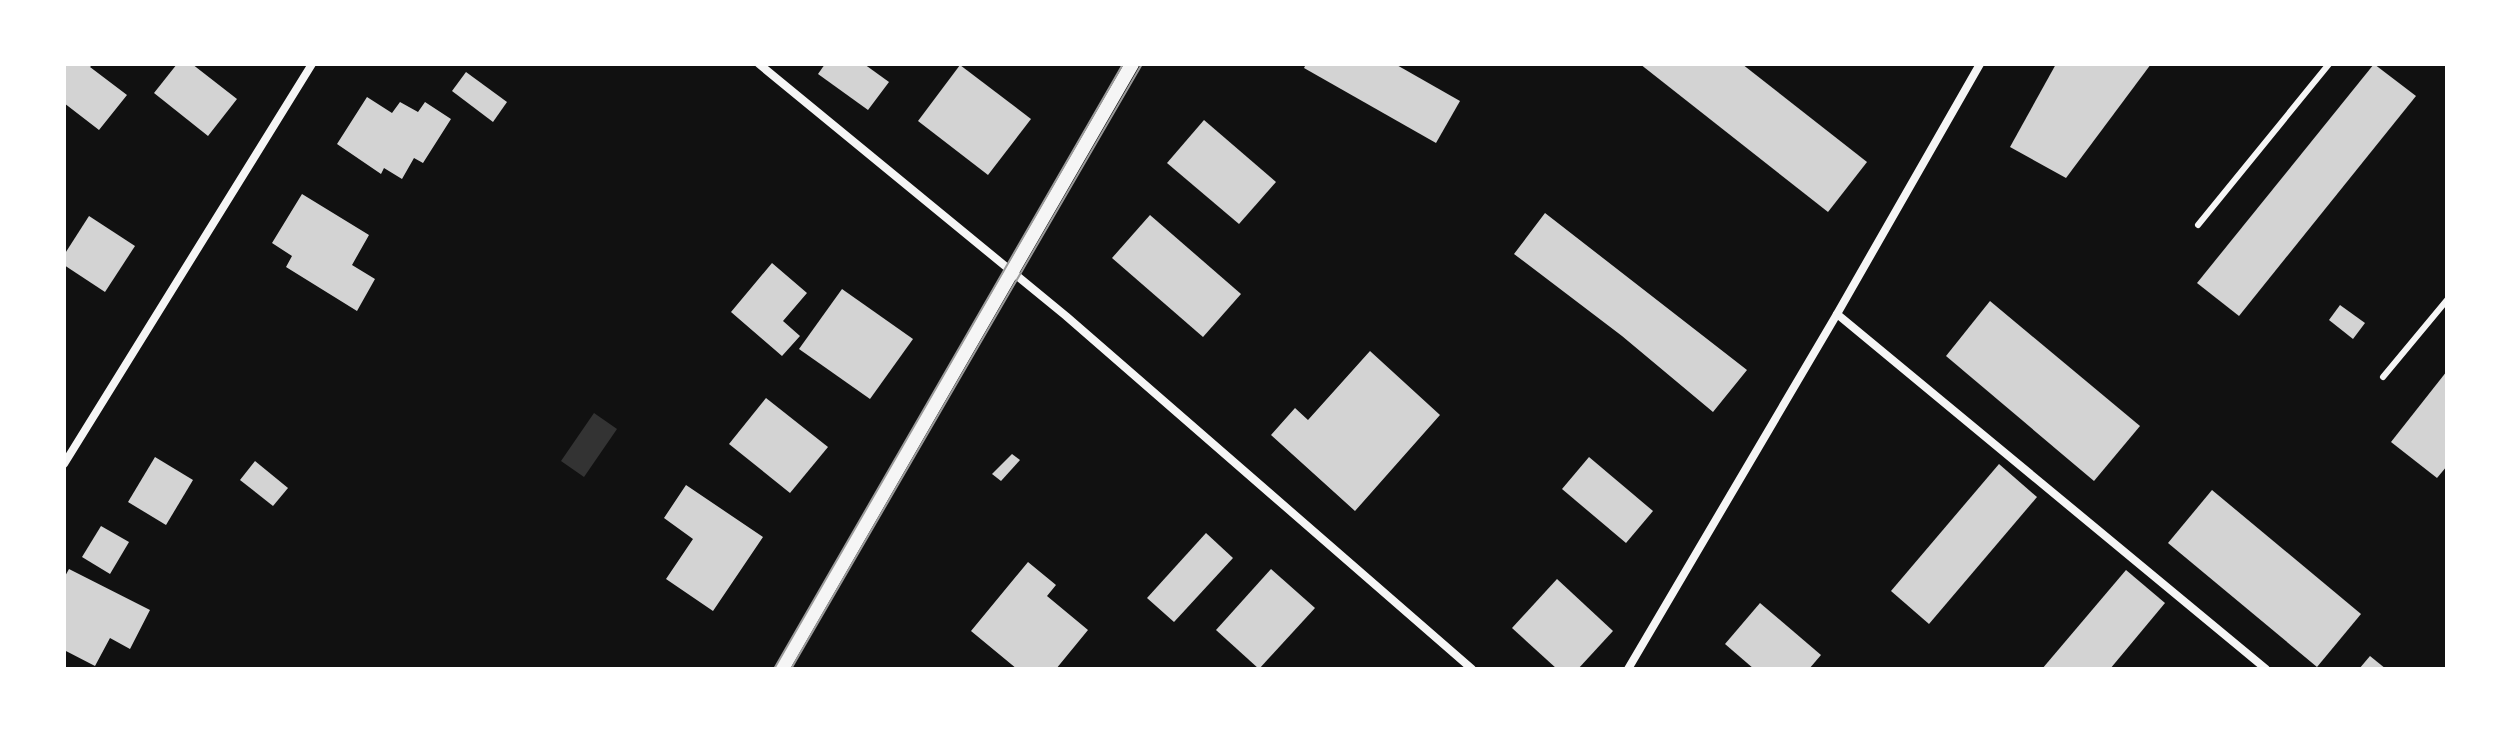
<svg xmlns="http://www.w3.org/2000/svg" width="2511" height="733" viewBox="0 0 2511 733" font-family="Signika,sans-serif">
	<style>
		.water { fill: #333 }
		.building { fill: #d3d3d3 }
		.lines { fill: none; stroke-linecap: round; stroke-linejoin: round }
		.service { stroke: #f5f5f5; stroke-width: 6 }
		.minor { stroke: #f5f5f5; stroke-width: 8 }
		.tertiary { stroke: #f5f5f5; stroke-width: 14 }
		.tram { stroke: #9a9a9a; stroke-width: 2 }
	</style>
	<rect width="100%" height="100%" fill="#111"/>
	<polygon class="water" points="594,413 617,429 584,477 561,461"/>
	<g class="building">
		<polygon points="64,64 93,64 90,67 127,95 99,130 64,103"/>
		<polygon points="177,64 192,64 237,99 208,136 154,93"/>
		<polygon points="825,64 864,64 889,82 868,110 818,74"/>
		<polygon points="1306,64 1395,64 1460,101 1436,143 1304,68"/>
		<polygon points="1640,64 1742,64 1867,162 1828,212"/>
		<polygon points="2056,64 2151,64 2066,178 2010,147"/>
		<polygon points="2374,64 2416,96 2239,316 2197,283"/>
		<polygon points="960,65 1031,119 988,175 918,121"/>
		<polygon points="466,72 507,102 493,122 452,91"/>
		<polygon points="367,97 392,113 400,102 418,112 425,102 451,119 423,163 414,158 402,179 384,168 381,174 337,144"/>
		<polygon points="1204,120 1276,182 1239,224 1167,163"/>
		<polygon points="302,194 369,235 352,265 375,279 357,311 286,267 292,256 272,243"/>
		<polygon points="1545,213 1747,370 1713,412 1622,336 1514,254"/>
		<polygon points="1150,215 1241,294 1203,337 1112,258"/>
		<polygon points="89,216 135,246 105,292 64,265 64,255"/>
		<polygon points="772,263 807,293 783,321 800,336 782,356 731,312"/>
		<polygon points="842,289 913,339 870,399 799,349"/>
		<polygon points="1990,301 2140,426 2094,481 1946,356"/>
		<polygon points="2340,305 2365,323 2353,339 2329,320"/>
		<polygon points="1370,351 1440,415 1355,511 1271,435 1295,408 1308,420"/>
		<polygon points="2447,371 2447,466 2437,478 2391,442"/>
		<polygon points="766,398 828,447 790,493 729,444"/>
		<polygon points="1012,454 1020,460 1001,481 992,474"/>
		<polygon points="155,457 193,480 166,525 128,502"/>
		<polygon points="1589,457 1653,511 1626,543 1562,489"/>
		<polygon points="255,461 288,488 273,506 240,480"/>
		<polygon points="1999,464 2037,497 1929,624 1891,591"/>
		<polygon points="686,485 763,537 713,611 666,579 693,539 664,518"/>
		<polygon points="2212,490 2361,614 2317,667 2168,543"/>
		<polygon points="101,526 129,542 110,574 82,557"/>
		<polygon points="1206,533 1233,558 1174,622 1147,598"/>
		<polygon points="1028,562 1056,585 1047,596 1088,630 1056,669 1017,669 971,631"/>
		<polygon points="69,569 150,610 130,649 110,638 95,666 64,650 64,578"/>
		<polygon points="1271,569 1315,608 1259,669 1216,630"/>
		<polygon points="2126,570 2165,603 2110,669 2042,669"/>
		<polygon points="1557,579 1613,631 1578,669 1557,669 1512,628"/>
		<polygon points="1760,603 1821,655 1809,669 1754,669 1725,644"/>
		<polygon points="2370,656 2386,669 2359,669"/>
	</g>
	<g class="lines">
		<g class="service">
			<polyline points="2198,225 2329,64"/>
			<polyline points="2383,377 2447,300"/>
		</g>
		<g class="minor">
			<polyline points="759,64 1066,316 1472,669"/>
			<polyline points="1837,314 2266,669"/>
			<polyline points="64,464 312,64"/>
			<polyline points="1628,669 1837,314 1980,64"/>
		</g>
		<polyline class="tertiary" points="782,669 1132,64"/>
		<g class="tram">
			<polyline points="774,669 1123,64"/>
			<polyline points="791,669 1142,64"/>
		</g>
	</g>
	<rect width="2511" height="733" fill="none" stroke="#ffffff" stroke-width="132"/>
</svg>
